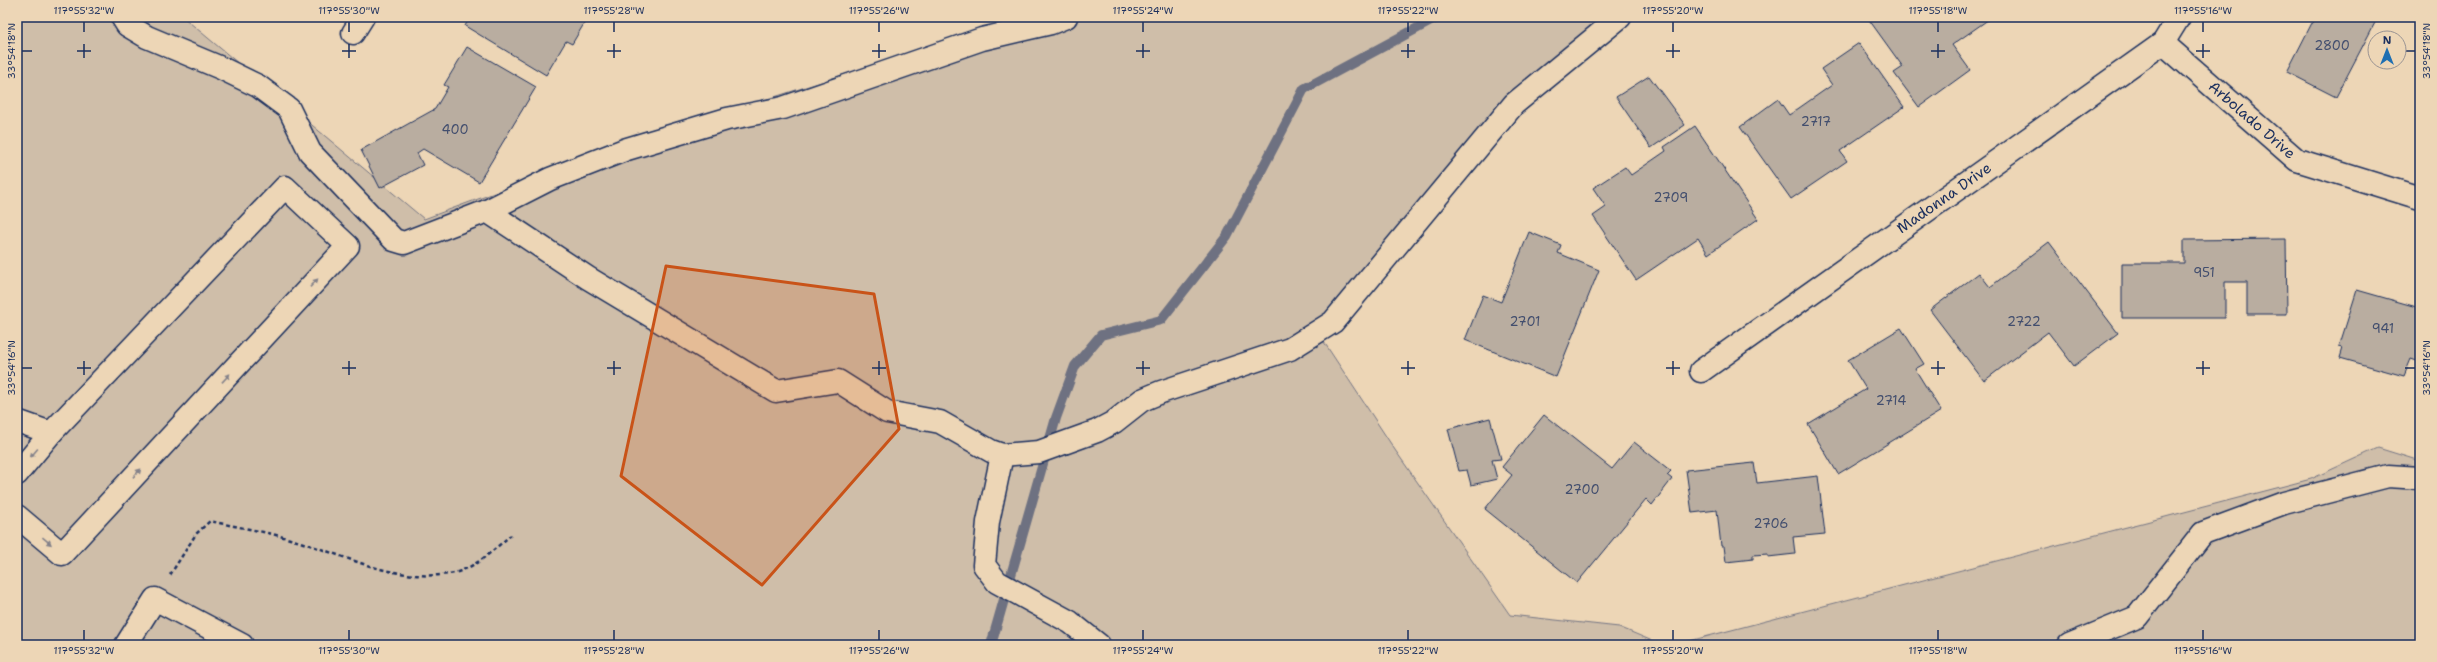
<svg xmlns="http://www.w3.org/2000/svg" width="2437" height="662" viewBox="0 0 2437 662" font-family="'Shantell Sans',sans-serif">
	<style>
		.green { fill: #cfbea9; stroke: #757684 }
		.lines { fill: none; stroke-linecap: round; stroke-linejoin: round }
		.stream { stroke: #6e7181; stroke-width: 10 }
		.building { fill: #b9ada0; stroke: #1b2f5e }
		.minor-casing { stroke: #1b2f5e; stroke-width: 25 }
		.path { stroke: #1b2f5e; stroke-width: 2.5; stroke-dasharray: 4 3; stroke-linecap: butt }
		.minor { stroke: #edd6b6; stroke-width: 22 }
		.oneway { fill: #84828a }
		.marked { fill: #c95318; fill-opacity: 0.2; stroke: #c95318; stroke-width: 3; stroke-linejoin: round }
		.ticks { fill: none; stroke: #1b2f5e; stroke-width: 1.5 }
		.labels { text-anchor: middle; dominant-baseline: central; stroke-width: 3; stroke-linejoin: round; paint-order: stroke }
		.number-label { font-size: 13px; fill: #424e6e }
		.street-label { font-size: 15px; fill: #1b2f5e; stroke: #edd6b6 }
		.neatline { fill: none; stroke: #1b2f5e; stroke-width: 1.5 }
		.ticks-label { font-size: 10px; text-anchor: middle; fill: #1b2f5e }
	</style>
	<rect width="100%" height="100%" fill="#edd6b6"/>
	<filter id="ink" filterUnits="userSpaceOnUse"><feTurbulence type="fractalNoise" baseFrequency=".025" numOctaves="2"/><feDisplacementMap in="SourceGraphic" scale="8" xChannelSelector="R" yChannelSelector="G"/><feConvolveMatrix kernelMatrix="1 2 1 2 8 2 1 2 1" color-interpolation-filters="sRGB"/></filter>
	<g filter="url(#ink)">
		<g class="green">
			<polygon points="17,17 183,17 424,219 619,147 1023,17 1626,17 1515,109 1322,339 1395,450 1510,615 1619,627 1662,645 17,645"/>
			<polygon points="2378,448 2420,461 2420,645 1674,645 2311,479"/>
		</g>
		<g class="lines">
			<polyline class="stream" points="991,645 1056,418 1075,366 1101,335 1161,320 1227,236 1304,89 1438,17"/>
		</g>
		<g class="building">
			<polygon points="470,17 588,17 572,44 566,41 546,75 465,26"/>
			<polygon points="1867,17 1992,17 1952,45 1970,70 1919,107 1894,73 1903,67"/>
			<polygon points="2315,17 2378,17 2336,97 2287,72"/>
			<polygon points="1859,43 1904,107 1840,151 1847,161 1791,199 1740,127 1778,99 1789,115 1832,85 1821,69"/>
			<polygon points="467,47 536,87 479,182 423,149 417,153 423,165 380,188 361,150 435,109 448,87 444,85"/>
			<polygon points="1649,76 1685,125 1651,148 1616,97"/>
			<polygon points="1695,126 1758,219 1708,254 1698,238 1636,280 1593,216 1606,207 1593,188 1625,167 1631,175 1666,151 1664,147"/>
			<polygon points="1529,232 1561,245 1558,253 1599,270 1556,377 1465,340 1483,295 1501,302"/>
			<polygon points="2286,239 2287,314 2247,314 2247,282 2225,282 2225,318 2122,318 2122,263 2184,263 2184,240"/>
			<polygon points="2049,242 2118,333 2074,366 2048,332 1984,381 1930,310 1979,273 1990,287"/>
			<polygon points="2357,290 2420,308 2420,362 2411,359 2404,376 2340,358 2343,348 2339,347"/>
			<polygon points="1901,328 1924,364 1915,369 1941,411 1838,474 1808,424 1866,389 1848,360"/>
			<polygon points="1544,415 1612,469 1634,442 1671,471 1667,475 1672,479 1652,505 1646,499 1577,583 1485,509 1512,475 1502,467"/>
			<polygon points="1490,418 1501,459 1492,460 1497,479 1471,485 1467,470 1459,471 1448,429"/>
			<polygon points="1754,463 1757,483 1818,476 1825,534 1793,537 1795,554 1768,557 1768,554 1753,555 1753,559 1726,562 1724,546 1721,546 1717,510 1692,513 1686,470"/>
		</g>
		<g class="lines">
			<g class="minor-casing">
				<g id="minor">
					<polyline points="122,17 127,25 147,37 221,68 258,86 289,109 310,152 394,240 404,243 487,211 588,278 776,391 838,381 887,412 940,422 991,451 1002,455 1039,452 1097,431 1114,422 1142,400 1161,392 1290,349 1333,322 1514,104 1620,17"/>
					<polyline points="353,33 363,17"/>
					<polyline points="2163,43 2297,160 2420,198"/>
					<polyline points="487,211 550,179 627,149 727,119 783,108 982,39 1051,23 1066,17"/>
					<polyline points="1701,371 2163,43 2179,17"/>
					<polyline points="17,421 51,433 285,187 348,246 62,554 17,516"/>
					<polyline points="1002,455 988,522 984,565 997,582 1070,622 1099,645"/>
					<polyline points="17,474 51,433"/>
					<polyline points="126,645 155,599 242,645"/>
					<polyline points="2069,645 2137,617 2203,533 2284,503 2388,476 2420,478"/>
				</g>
			</g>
			<path class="path" d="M170 575 196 534 210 521C237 527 264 531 290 539 344 554 389 582 448 574 473 571 493 550 511 535"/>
			<use href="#minor" class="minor"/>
		</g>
		<defs><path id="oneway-solid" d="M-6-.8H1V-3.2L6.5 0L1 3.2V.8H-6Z"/></defs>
		<g class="oneway">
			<use href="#oneway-solid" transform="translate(314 283) rotate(-47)"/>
			<use href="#oneway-solid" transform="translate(226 378) rotate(-47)"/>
			<use href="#oneway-solid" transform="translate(34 453) rotate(130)"/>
			<use href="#oneway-solid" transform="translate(137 473) rotate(-47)"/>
			<use href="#oneway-solid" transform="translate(47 541) rotate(40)"/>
		</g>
	</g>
	<path class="marked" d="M666 266 874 294 899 429 762 585 621 476Z"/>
	<path class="ticks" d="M84 22V32M349 22V32M614 22V32M879 22V32M1143 22V32M1408 22V32M1673 22V32M1938 22V32M2203 22V32M84 44V58M349 44V58M614 44V58M879 44V58M1143 44V58M1408 44V58M1673 44V58M1938 44V58M2203 44V58M22 51H32M77 51H91M342 51H356M607 51H621M872 51H886M1136 51H1150M1401 51H1415M1666 51H1680M1931 51H1945M2196 51H2210M2405 51H2415M84 361V375M349 361V375M614 361V375M879 361V375M1143 361V375M1408 361V375M1673 361V375M1938 361V375M2203 361V375M22 368H32M77 368H91M342 368H356M607 368H621M872 368H886M1136 368H1150M1401 368H1415M1666 368H1680M1931 368H1945M2196 368H2210M2405 368H2415M84 630V640M349 630V640M614 630V640M879 630V640M1143 630V640M1408 630V640M1673 630V640M1938 630V640M2203 630V640"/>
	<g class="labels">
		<g class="number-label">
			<text x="2332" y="45">2800</text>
			<text x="1816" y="121">2717</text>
			<text x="455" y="129">400</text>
			<text x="1671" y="197">2709</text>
			<text x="2204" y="272">951</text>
			<text x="1525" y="321">2701</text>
			<text x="2024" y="321">2722</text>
			<text x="2383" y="328">941</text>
			<text x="1891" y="400">2714</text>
			<text x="1582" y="489">2700</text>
			<text x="1771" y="523">2706</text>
		</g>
		<g class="street-label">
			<text transform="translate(2252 120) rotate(41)">Arbolado Drive</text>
			<text transform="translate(1944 198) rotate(-35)">Madonna Drive</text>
		</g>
	</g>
	<rect width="2437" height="662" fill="none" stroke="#edd6b6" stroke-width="44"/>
	<g transform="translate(2387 50)"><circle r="19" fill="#edd6b6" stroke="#999393"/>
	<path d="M0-3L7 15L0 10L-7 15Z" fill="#1f6fb2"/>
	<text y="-6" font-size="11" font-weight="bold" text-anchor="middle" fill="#1b2f5e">N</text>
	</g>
	<rect x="22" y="22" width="2393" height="618" class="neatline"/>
	<g class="ticks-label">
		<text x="84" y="14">117°55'32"W</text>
		<text x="349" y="14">117°55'30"W</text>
		<text x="614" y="14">117°55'28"W</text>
		<text x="879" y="14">117°55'26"W</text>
		<text x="1143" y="14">117°55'24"W</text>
		<text x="1408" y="14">117°55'22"W</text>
		<text x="1673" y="14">117°55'20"W</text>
		<text x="1938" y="14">117°55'18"W</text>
		<text x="2203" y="14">117°55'16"W</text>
		<text transform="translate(11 51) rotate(-90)" y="4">33°54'18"N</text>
		<text transform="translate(2426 51) rotate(-90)" y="4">33°54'18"N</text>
		<text transform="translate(11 368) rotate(-90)" y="4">33°54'16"N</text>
		<text transform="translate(2426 368) rotate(-90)" y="4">33°54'16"N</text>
		<text x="84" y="654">117°55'32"W</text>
		<text x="349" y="654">117°55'30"W</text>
		<text x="614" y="654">117°55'28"W</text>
		<text x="879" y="654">117°55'26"W</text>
		<text x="1143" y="654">117°55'24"W</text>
		<text x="1408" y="654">117°55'22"W</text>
		<text x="1673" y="654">117°55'20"W</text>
		<text x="1938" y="654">117°55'18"W</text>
		<text x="2203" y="654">117°55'16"W</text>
	</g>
</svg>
